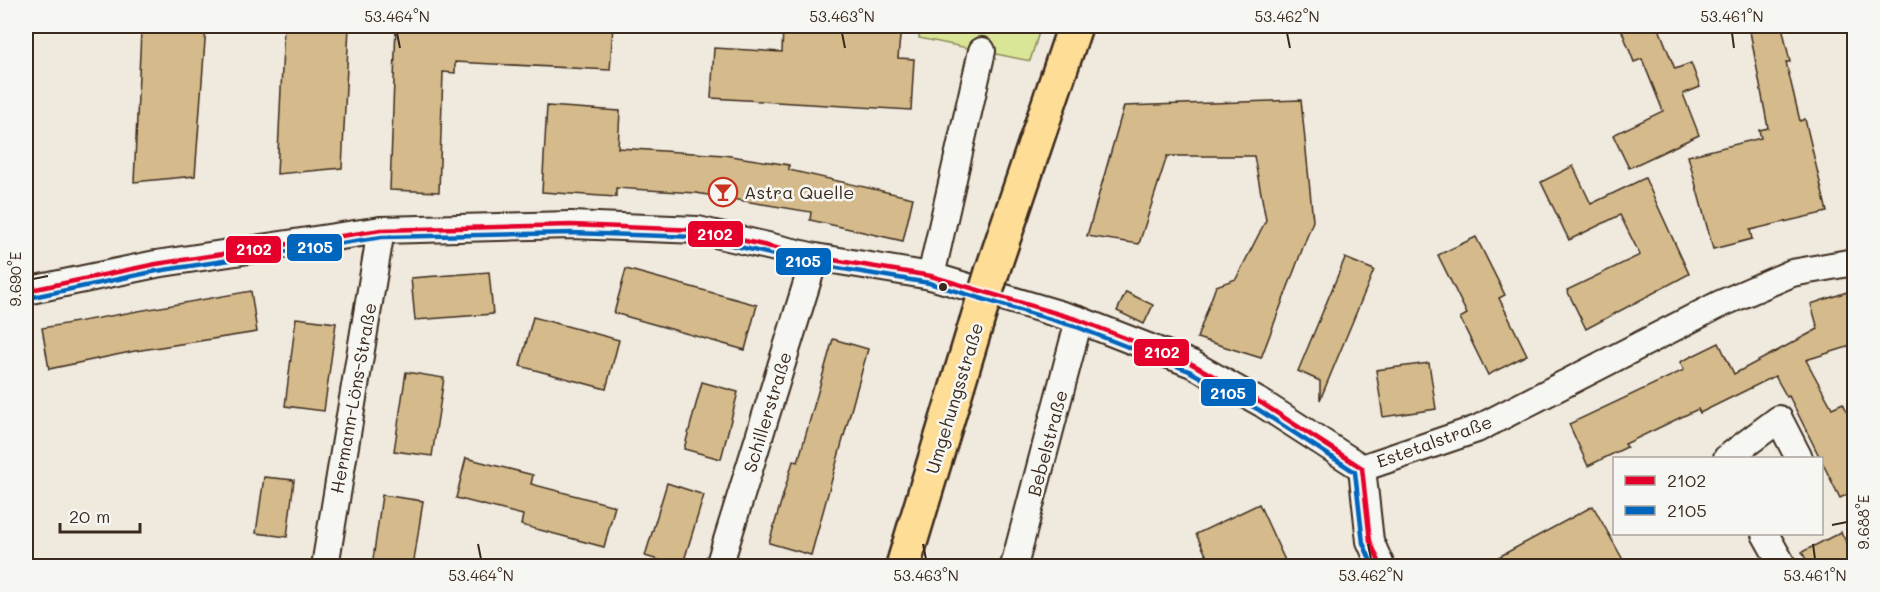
<svg xmlns="http://www.w3.org/2000/svg" width="1880" height="592" viewBox="0 0 1880 592" font-family="Mali,sans-serif">
	<style>
		.green { fill: #d9e597; stroke: #8a885a; stroke-width: 1.5 }
		.building { fill: #d5bb8b; stroke: #3b2a1e; stroke-width: 1.5 }
		.lines { fill: none; stroke-linecap: round; stroke-linejoin: round }
		.minor-casing { stroke: #3b2a1e; stroke-width: 30 }
		.major-casing { stroke: #3b2a1e; stroke-width: 38 }
		.minor { stroke: #f6f6f2; stroke-width: 26 }
		.major { stroke: #fedd96; stroke-width: 33 }
		.major-bridge-casing { stroke: #3b2a1e; stroke-width: 38; stroke-linecap: butt }
		.major-bridge { stroke: #fedd96; stroke-width: 33 }
		.bus-1-casing { stroke: #f6f6f2; stroke-width: 9 }
		.bus-2-casing { stroke: #f6f6f2; stroke-width: 9 }
		.bus-1 { stroke: #e4002b; stroke-width: 4.5 }
		.bus-2 { stroke: #0065bd; stroke-width: 4.5 }
		.ticks { fill: none; stroke: #3b2a1e; stroke-width: 2 }
		.bus-dot { fill: #3b2a1e; stroke: #f6f6f2; stroke-width: 2 }
		.labels { text-anchor: middle; dominant-baseline: central; stroke-width: 5; stroke-linejoin: round; paint-order: stroke }
		.poi-label { font-size: 18px; fill: #3b2a1e; stroke: #f6f6f2; text-anchor: start }
		.street-label { font-size: 18px; fill: #3b2a1e; stroke: #f6f6f2 }
		.line-badge { stroke: #f6f6f2; stroke-width: 2 }
		.badge-label { font-size: 16px; text-anchor: middle; font-weight: bold; fill: #fff }
		.neatline { fill: none; stroke: #3b2a1e; stroke-width: 2 }
		.ticks-label { font-size: 15px; text-anchor: middle; fill: #3b2a1e }
	</style>
	<rect width="100%" height="100%" fill="#efeadd"/>
	<filter id="ink" filterUnits="userSpaceOnUse"><feTurbulence type="fractalNoise" baseFrequency=".0167" numOctaves="2"/><feDisplacementMap in="SourceGraphic" scale="12" xChannelSelector="R" yChannelSelector="G"/><feConvolveMatrix kernelMatrix="1 2 1 2 8 2 1 2 1" color-interpolation-filters="sRGB"/></filter>
	<g filter="url(#ink)">
		<polygon class="green" points="920,26 1041,26 1030,61 919,38"/>
		<g class="building">
			<polygon points="284,26 349,26 342,168 277,174"/>
			<polygon points="396,26 566,28 566,26 613,26 610,70 455,62 455,73 443,72 439,192 390,190"/>
			<polygon points="783,26 901,26 898,58 914,59 911,110 711,98 714,48 782,52"/>
			<polygon points="1620,26 1658,26 1675,69 1691,63 1700,87 1683,94 1699,135 1629,168 1613,135 1663,111 1642,59 1634,62"/>
			<polygon points="1749,26 1782,26 1790,62 1786,62 1800,121 1805,119 1827,212 1750,230 1752,239 1713,249 1688,156 1761,138 1759,130 1768,128"/>
			<polygon points="206,27 195,176 134,182 141,32"/>
			<polygon points="1301,100 1313,221 1261,358 1197,338 1216,286 1236,279 1266,220 1254,156 1167,156 1139,244 1087,236 1124,106"/>
			<polygon points="547,106 620,111 618,148 724,155 789,165 789,170 913,198 903,241 810,220 811,212 696,193 616,188 616,197 542,192"/>
			<polygon points="1573,166 1591,204 1645,178 1689,274 1586,329 1567,290 1640,255 1620,215 1569,240 1541,182"/>
			<polygon points="1476,237 1505,295 1499,298 1527,355 1488,375 1460,318 1467,314 1438,255"/>
			<polygon points="1345,258 1374,270 1320,400 1320,381 1298,371"/>
			<polygon points="626,269 757,305 745,350 614,313"/>
			<polygon points="489,272 493,314 415,320 411,278"/>
			<polygon points="251,291 257,332 135,351 49,369 42,328"/>
			<polygon points="1126,292 1153,305 1144,324 1117,311"/>
			<polygon points="1847,292 1854,316 1854,345 1806,360 1832,408 1843,403 1854,427 1854,491 1840,498 1789,396 1787,397 1775,376 1700,413 1698,409 1625,444 1627,447 1588,466 1569,424 1684,370 1680,362 1719,343 1734,374 1818,329 1811,304"/>
			<polygon points="533,317 619,340 606,389 520,366"/>
			<polygon points="296,318 336,323 324,411 285,406"/>
			<polygon points="833,339 868,349 811,555 769,543 793,461 798,462"/>
			<polygon points="1429,363 1436,409 1383,417 1376,370"/>
			<polygon points="406,372 444,378 432,456 394,451"/>
			<polygon points="702,382 738,392 721,459 684,449"/>
			<polygon points="466,458 533,475 531,484 615,506 604,547 521,525 523,515 456,498"/>
			<polygon points="264,477 294,480 287,537 256,533"/>
			<polygon points="667,483 704,495 682,567 645,556"/>
			<polygon points="382,495 423,501 413,567 372,567"/>
			<polygon points="1259,504 1288,567 1212,567 1196,534"/>
			<polygon points="1593,506 1627,567 1480,567"/>
			<polygon points="1841,532 1854,557 1854,567 1810,567 1802,552"/>
		</g>
		<g class="lines">
			<g class="minor-casing">
				<g id="minor">
					<polyline points="931,276 982,51"/>
					<polyline points="26,291 156,264 381,230 571,225 698,230 815,257 931,276 1079,320 1192,364 1263,404 1362,468"/>
					<polyline points="1727,458 1779,419 1799,458"/>
					<polyline points="1362,468 1477,429 1718,305 1792,273 1854,262"/>
					<polyline points="1362,468 1370,541 1381,566"/>
					<polyline points="1765,534 1783,566"/>
					<polyline points="325,566 381,230"/>
					<polyline points="719,566 815,257"/>
					<polyline points="1014,566 1079,320"/>
				</g>
			</g>
			<g class="major-casing">
				<g id="major">
					<polyline points="992,272 1075,26"/>
					<polyline points="903,566 976,324"/>
				</g>
			</g>
			<use href="#minor" class="minor"/>
			<use href="#major" class="major"/>
			<g class="major-bridge-casing">
				<polyline id="major-bridge" points="976,324 992,272"/>
			</g>
			<use href="#major-bridge" class="major-bridge"/>
			<g class="bus-1-casing">
				<g id="bus-1">
					<polyline points="26,291 156,264 381,230 571,225 698,230 815,257 931,276 1079,320 1192,364 1263,404 1362,468"/>
					<polyline points="1362,468 1370,541 1381,566"/>
				</g>
			</g>
			<g class="bus-2-casing">
				<polyline id="bus-2" points="28,298 157,271 382,237 571,233 697,237 813,264 929,283 1077,327 1189,371 1259,410 1355,472 1363,543 1373,566"/>
			</g>
			<use href="#bus-1" class="bus-1"/>
			<use href="#bus-2" class="bus-2"/>
		</g>
	</g>
	<path class="ticks" d="M397 33 400 48M842 33 845 48M1287 33 1290 48M1732 33 1734 48M33 279 48 276M1832 525 1847 522M478 544 481 559M923 544 926 559M1368 544 1371 559M1813 544 1815 559"/>
	<defs>
		<g id="bar-ring" transform="scale(1.5)"><circle r="9.5" fill="#f6f6f2" stroke="#c8321e" stroke-width="1.5"/><path d="M-6-5H6L.8 .8V4.5H3.5V6h-7V4.5H-.8V.8Z" fill="#c8321e"/></g>
	</defs>
	<g fill-rule="evenodd">
		<use href="#bar-ring" x="723" y="192"/>
	</g>
	<circle class="bus-dot" cx="943" cy="287" r="5"/>
	<g class="labels">
		<g class="poi-label">
			<text x="744" y="192">Astra Quelle</text>
		</g>
		<g class="street-label">
			<text transform="translate(353 398) rotate(-80)">Hermann-Löns-Straße</text>
			<text transform="translate(954 398) rotate(-73)">Umgehungsstraße</text>
			<text transform="translate(767 412) rotate(-73)">Schillerstraße</text>
			<text transform="translate(1434 441) rotate(-20)">Estetalstraße</text>
			<text transform="translate(1047 443) rotate(-75)">Bebelstraße</text>
		</g>
	</g>
	<g class="line-badge">
		<rect x="687" y="220" width="57" height="28" rx="6" fill="#e4002b"/>
		<rect x="286" y="233" width="57" height="29" rx="6" fill="#0065bd"/>
		<rect x="225" y="235" width="57" height="29" rx="6" fill="#e4002b"/>
		<rect x="775" y="247" width="57" height="29" rx="6" fill="#0065bd"/>
		<rect x="1133" y="338" width="57" height="29" rx="6" fill="#e4002b"/>
		<rect x="1200" y="378" width="57" height="29" rx="6" fill="#0065bd"/>
	</g>
	<g class="badge-label">
		<text x="715" y="240">2102</text>
		<text x="315" y="253">2105</text>
		<text x="254" y="255">2102</text>
		<text x="803" y="267">2105</text>
		<text x="1162" y="358">2102</text>
		<text x="1228" y="399">2105</text>
	</g>
	<rect width="1880" height="592" fill="none" stroke="#f6f6f2" stroke-width="66"/>
	<rect x="1613" y="457" width="210" height="78" fill="#f6f6f2" stroke="#aba49d" stroke-width="1.5"/>
	<rect x="1625" y="476" width="30" height="9" fill="#e4002b" stroke="#aba49d" stroke-width="1.5"/>
	<text x="1667" y="487" font-size="18" fill="#3b2a1e">2102</text>
	<rect x="1625" y="506" width="30" height="9" fill="#0065bd" stroke="#aba49d" stroke-width="1.5"/>
	<text x="1667" y="517" font-size="18" fill="#3b2a1e">2105</text>
	<path d="M60 523v9h80v-9" fill="none" stroke="#3b2a1e" stroke-width="3"/>
	<text x="69" y="523" font-size="18" fill="#3b2a1e" stroke="#f6f6f2" stroke-width="4.5" paint-order="stroke">20 m</text>
	<rect x="33" y="33" width="1814" height="526" class="neatline"/>
	<g class="ticks-label">
		<text x="397" y="22">53.464°N</text>
		<text x="842" y="22">53.463°N</text>
		<text x="1287" y="22">53.462°N</text>
		<text x="1732" y="22">53.461°N</text>
		<text transform="translate(16 279) rotate(-90)" y="5">9.690°E</text>
		<text transform="translate(1864 522) rotate(-90)" y="5">9.688°E</text>
		<text x="481" y="581">53.464°N</text>
		<text x="926" y="581">53.463°N</text>
		<text x="1371" y="581">53.462°N</text>
		<text x="1815" y="581">53.461°N</text>
	</g>
</svg>
